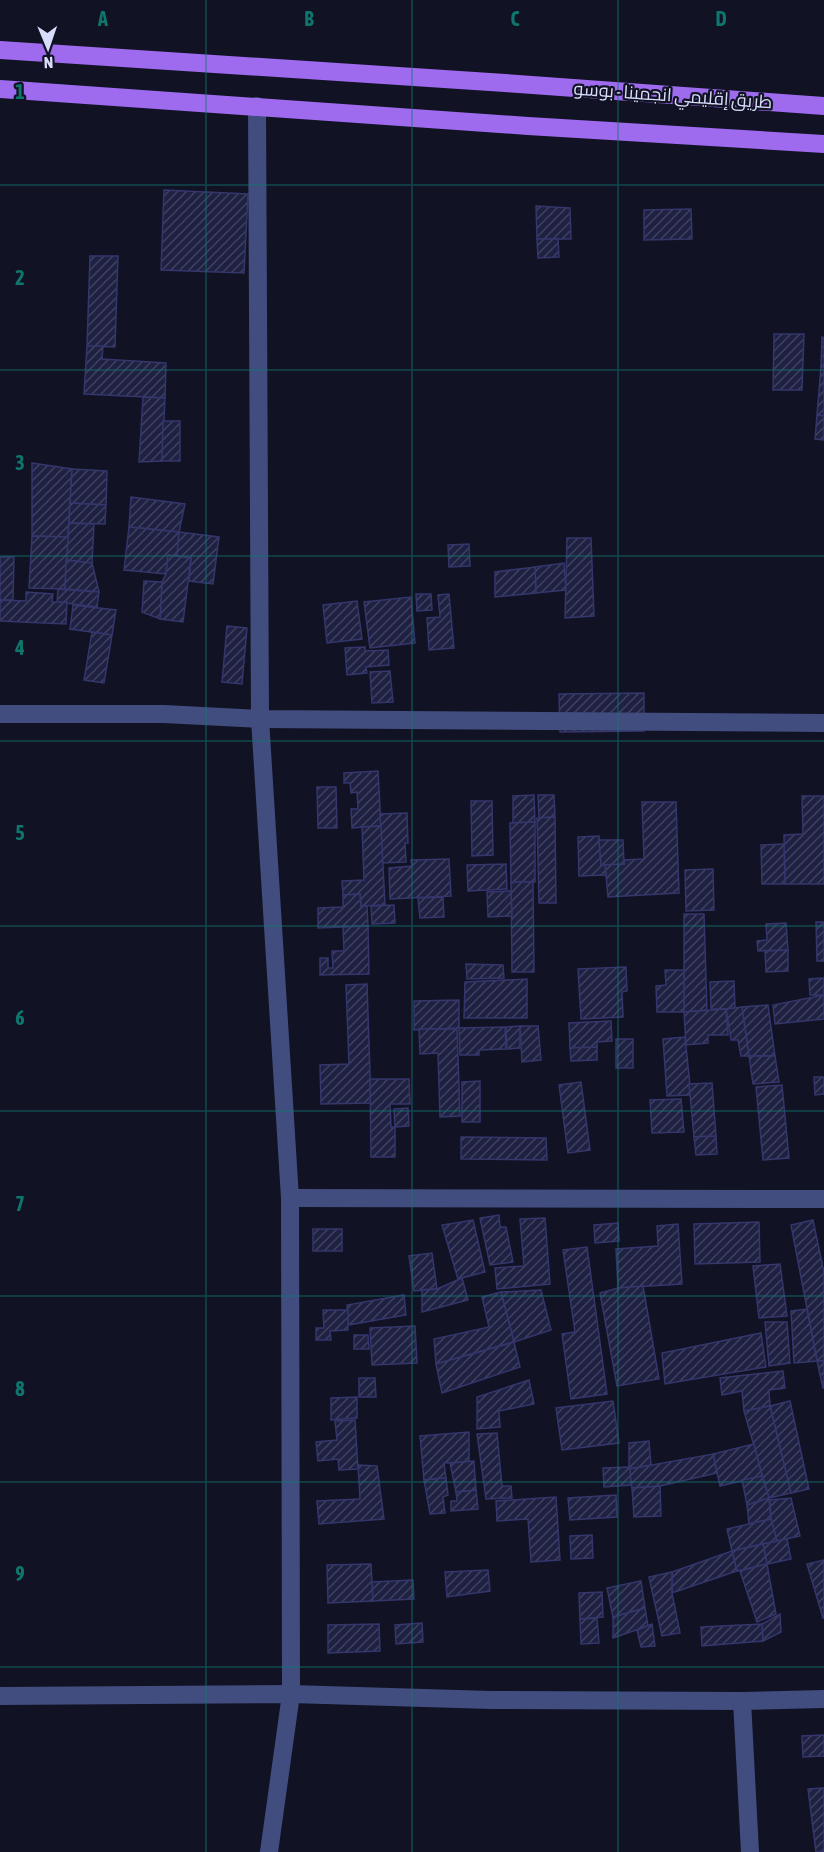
<svg xmlns="http://www.w3.org/2000/svg" width="824" height="1852" viewBox="0 0 824 1852" font-family="'Asap Condensed',Cairo,sans-serif">
	<style>
		.building { fill: url(#building-hatch); stroke: #34366c; stroke-width: 1.5 }
		.lines { fill: none; stroke-linecap: round; stroke-linejoin: round }
		.minor { stroke: #414d7e; stroke-width: 18 }
		.major { stroke: #9e6bef; stroke-width: 18 }
		.grid { fill: none; stroke: #0f766e; stroke-width: 1.5; stroke-opacity: 0.55 }
		.labels { text-anchor: middle; dominant-baseline: central; stroke-width: 4.5; stroke-linejoin: round; paint-order: stroke }
		.street-label { font-size: 18px; fill: #d8ddfb; stroke: #111224 }
		.grid-label { font-size: 20px; text-anchor: middle; font-weight: bold; fill: #0f766e; stroke: #111224; stroke-width: 4.5; stroke-linejoin: round; paint-order: stroke }
	</style>
	<defs>
		<pattern id="building-hatch" width="6" height="6" patternUnits="userSpaceOnUse" patternTransform="scale(1.5)"><rect width="6" height="6" fill="#1f2143"/><path d="M-1 1l2-2M0 6l6-6M5 7l2-2" fill="none" stroke="#3f415f"/></pattern>
	</defs>
	<rect width="100%" height="100%" fill="#111224"/>
	<g class="building">
		<polygon points="164,190 248,194 244,273 161,270"/>
		<polygon points="536,206 570,208 571,239 537,239"/>
		<polygon points="691,209 692,239 644,240 644,210"/>
		<polygon points="537,239 558,239 559,257 538,258"/>
		<polygon points="90,256 118,256 115,347 87,346"/>
		<polygon points="774,334 804,334 802,390 773,390"/>
		<polygon points="822,337 824,338 824,367 821,367"/>
		<polygon points="87,346 103,346 102,359 166,363 165,398 84,394"/>
		<polygon points="821,367 824,367 824,416 817,415"/>
		<polygon points="143,397 165,398 162,461 139,462"/>
		<polygon points="817,415 824,416 824,440 815,439"/>
		<polygon points="163,421 180,421 180,461 162,461"/>
		<polygon points="32,463 72,469 68,537 32,536"/>
		<polygon points="72,469 107,471 106,505 70,503"/>
		<polygon points="131,497 185,504 179,532 129,527"/>
		<polygon points="70,503 106,505 105,524 69,523"/>
		<polygon points="69,523 94,524 92,563 66,560"/>
		<polygon points="129,527 179,532 177,556 168,555 166,574 124,570"/>
		<polygon points="179,532 219,537 213,584 189,581 191,558 177,556"/>
		<polygon points="32,536 68,537 65,589 29,588"/>
		<polygon points="567,538 591,538 594,616 565,618"/>
		<polygon points="469,544 470,566 449,567 448,545"/>
		<polygon points="168,555 191,558 183,622 160,619 162,582 166,574"/>
		<polygon points="0,557 14,557 13,600 0,600"/>
		<polygon points="66,560 92,563 99,592 65,589"/>
		<polygon points="564,563 566,590 536,593 535,567"/>
		<polygon points="535,567 536,593 495,597 495,572"/>
		<polygon points="144,581 162,582 160,619 142,612"/>
		<polygon points="58,589 99,592 97,607 57,602"/>
		<polygon points="26,592 53,594 52,602 67,602 66,624 0,621 0,600 26,601"/>
		<polygon points="416,594 431,594 432,610 417,611"/>
		<polygon points="449,594 454,648 429,650 427,618 440,617 438,595"/>
		<polygon points="411,597 415,643 370,648 364,602"/>
		<polygon points="357,601 362,639 327,643 323,605"/>
		<polygon points="73,605 116,610 112,635 70,629"/>
		<polygon points="227,626 247,628 242,684 222,682"/>
		<polygon points="92,632 112,635 104,683 84,680"/>
		<polygon points="365,647 365,651 388,650 389,665 366,667 367,673 347,675 345,648"/>
		<polygon points="390,671 393,702 372,703 370,672"/>
		<polygon points="644,693 644,731 560,732 559,694"/>
		<polygon points="378,771 381,826 352,828 351,809 358,809 357,792 351,793 350,783 344,783 344,773"/>
		<polygon points="317,787 336,787 337,828 318,828"/>
		<polygon points="534,795 535,822 513,823 513,796"/>
		<polygon points="538,795 554,795 555,817 539,818"/>
		<polygon points="802,796 824,796 824,884 785,884 784,835 803,834"/>
		<polygon points="471,801 492,801 493,855 472,856"/>
		<polygon points="642,802 676,802 679,893 608,897 605,864 624,864 623,860 644,859"/>
		<polygon points="407,813 408,843 405,843 406,862 382,863 380,814"/>
		<polygon points="555,817 556,903 539,903 537,818"/>
		<polygon points="535,822 535,882 511,882 510,823"/>
		<polygon points="381,826 385,905 361,906 360,894 343,895 342,881 364,880 362,827"/>
		<polygon points="599,836 601,865 605,864 606,875 579,876 578,837"/>
		<polygon points="599,840 623,840 624,864 601,865"/>
		<polygon points="784,844 785,884 762,884 761,845"/>
		<polygon points="449,859 451,896 390,899 389,868 412,866 411,860"/>
		<polygon points="506,864 507,889 468,891 467,865"/>
		<polygon points="713,869 714,910 686,911 685,870"/>
		<polygon points="511,882 533,882 534,972 512,972"/>
		<polygon points="511,891 512,916 488,917 487,892"/>
		<polygon points="360,894 361,906 367,906 368,926 318,928 318,908 343,907 343,895"/>
		<polygon points="443,897 444,917 420,918 418,898"/>
		<polygon points="394,905 395,923 372,924 371,906"/>
		<polygon points="684,914 704,914 707,1010 684,1012"/>
		<polygon points="816,922 824,922 824,961 817,961"/>
		<polygon points="786,923 788,950 758,951 757,941 767,940 766,924"/>
		<polygon points="368,926 369,974 320,975 320,958 328,958 328,968 333,968 332,951 344,951 343,927"/>
		<polygon points="788,950 788,971 766,972 765,951"/>
		<polygon points="466,964 503,965 504,978 467,979"/>
		<polygon points="626,967 627,991 622,992 623,1017 581,1019 578,969"/>
		<polygon points="665,970 684,970 684,1012 657,1012 656,986 666,985"/>
		<polygon points="824,978 824,995 810,995 809,979"/>
		<polygon points="527,979 527,1018 464,1018 465,982"/>
		<polygon points="734,981 735,1009 711,1009 710,982"/>
		<polygon points="367,984 371,1103 321,1104 320,1065 349,1064 346,985"/>
		<polygon points="824,995 824,1019 775,1024 773,1005"/>
		<polygon points="459,1000 459,1028 414,1030 414,1001"/>
		<polygon points="768,1005 775,1056 749,1056 742,1007"/>
		<polygon points="742,1007 749,1056 741,1056 738,1040 731,1040 726,1009"/>
		<polygon points="726,1009 728,1035 708,1035 708,1043 686,1045 684,1012"/>
		<polygon points="611,1021 612,1041 597,1042 597,1047 570,1048 569,1023"/>
		<polygon points="520,1026 520,1048 507,1049 506,1027"/>
		<polygon points="520,1026 538,1026 541,1060 522,1062"/>
		<polygon points="505,1027 506,1049 479,1050 479,1055 460,1055 459,1028"/>
		<polygon points="419,1029 457,1029 460,1116 440,1117 438,1053 420,1054"/>
		<polygon points="685,1037 691,1095 667,1096 663,1039"/>
		<rect x="616" y="1039" width="17" height="29"/>
		<polygon points="597,1047 597,1060 571,1061 570,1048"/>
		<polygon points="749,1056 775,1056 779,1082 753,1084"/>
		<polygon points="814,1077 824,1077 824,1094 815,1095"/>
		<polygon points="370,1079 409,1079 410,1104 390,1104 391,1127 395,1127 395,1157 371,1157"/>
		<polygon points="480,1081 480,1122 462,1122 462,1082"/>
		<polygon points="581,1082 590,1150 568,1153 559,1085"/>
		<polygon points="712,1083 716,1136 694,1137 689,1084"/>
		<polygon points="782,1085 789,1158 763,1160 756,1087"/>
		<polygon points="681,1099 684,1132 652,1133 650,1100"/>
		<polygon points="408,1108 409,1126 395,1127 394,1109"/>
		<polygon points="716,1136 717,1154 696,1155 694,1137"/>
		<polygon points="461,1137 546,1138 547,1160 461,1159"/>
		<polygon points="499,1215 500,1227 506,1227 513,1262 490,1265 480,1218"/>
		<polygon points="545,1218 550,1284 497,1289 495,1268 524,1266 520,1219"/>
		<polygon points="473,1220 485,1272 458,1279 442,1225"/>
		<polygon points="813,1220 824,1273 824,1361 817,1361 791,1225"/>
		<polygon points="759,1222 760,1262 695,1264 694,1224"/>
		<polygon points="618,1223 619,1241 595,1243 594,1225"/>
		<polygon points="678,1224 682,1284 618,1288 616,1249 658,1246 657,1226"/>
		<rect x="313" y="1229" width="29" height="22"/>
		<polygon points="587,1247 607,1394 571,1399 562,1334 575,1332 563,1250"/>
		<polygon points="432,1253 437,1289 414,1291 409,1256"/>
		<polygon points="780,1264 787,1316 759,1318 753,1266"/>
		<polygon points="462,1278 468,1300 422,1312 422,1290 437,1289"/>
		<polygon points="643,1286 659,1379 617,1386 600,1293 618,1288"/>
		<polygon points="541,1290 551,1330 514,1342 501,1292"/>
		<polygon points="501,1292 514,1342 436,1364 434,1339 489,1327 482,1297"/>
		<polygon points="404,1295 406,1315 348,1325 347,1305"/>
		<polygon points="807,1309 817,1361 794,1363 791,1311"/>
		<polygon points="323,1310 348,1310 348,1330 330,1331 331,1340 316,1340 316,1328 324,1328"/>
		<polygon points="765,1322 787,1322 790,1363 769,1366"/>
		<polygon points="415,1326 417,1363 372,1365 370,1328"/>
		<polygon points="761,1333 766,1367 665,1384 662,1353"/>
		<polygon points="354,1335 368,1335 369,1349 354,1349"/>
		<polygon points="514,1342 520,1367 442,1393 436,1364"/>
		<polygon points="817,1361 824,1361 824,1388 823,1388"/>
		<polygon points="783,1371 785,1388 769,1390 770,1406 744,1411 742,1391 722,1395 720,1378"/>
		<polygon points="359,1378 375,1378 376,1397 359,1397"/>
		<polygon points="529,1380 534,1404 499,1411 500,1427 477,1429 477,1397"/>
		<polygon points="357,1397 357,1418 331,1420 331,1398"/>
		<polygon points="613,1401 619,1443 562,1450 556,1408"/>
		<polygon points="790,1401 809,1489 791,1493 770,1406"/>
		<polygon points="770,1406 791,1493 769,1498 744,1411"/>
		<polygon points="355,1420 358,1469 339,1470 338,1459 318,1461 316,1442 337,1440 335,1421"/>
		<polygon points="469,1432 469,1462 444,1463 446,1478 424,1480 420,1436"/>
		<polygon points="497,1433 502,1486 511,1486 512,1498 486,1499 477,1434"/>
		<polygon points="649,1441 651,1465 629,1469 629,1443"/>
		<polygon points="754,1444 762,1476 720,1486 713,1454"/>
		<polygon points="713,1454 717,1473 660,1486 632,1488 629,1469"/>
		<polygon points="474,1461 476,1490 456,1492 450,1463"/>
		<polygon points="358,1465 377,1466 384,1519 319,1524 317,1501 360,1499"/>
		<polygon points="630,1467 631,1485 604,1487 603,1468"/>
		<polygon points="762,1476 769,1498 747,1505 742,1480"/>
		<polygon points="446,1478 448,1495 443,1497 445,1513 430,1514 424,1480"/>
		<polygon points="660,1486 661,1516 634,1517 632,1488"/>
		<polygon points="476,1490 478,1509 451,1511 451,1501 457,1501 456,1492"/>
		<polygon points="616,1495 617,1517 570,1520 568,1498"/>
		<polygon points="556,1497 560,1560 531,1562 528,1519 497,1521 496,1501"/>
		<polygon points="769,1498 771,1519 749,1524 747,1505"/>
		<polygon points="791,1498 800,1536 777,1541 771,1519 770,1500"/>
		<polygon points="771,1519 777,1541 732,1551 727,1529"/>
		<polygon points="592,1535 593,1558 571,1559 570,1536"/>
		<polygon points="787,1539 791,1559 767,1564 763,1544"/>
		<polygon points="763,1544 767,1564 737,1571 732,1551"/>
		<polygon points="732,1551 737,1571 672,1593 672,1572"/>
		<polygon points="824,1560 824,1618 823,1618 807,1564"/>
		<polygon points="371,1564 373,1601 328,1603 327,1565"/>
		<polygon points="767,1564 776,1614 757,1622 740,1571"/>
		<polygon points="488,1570 490,1591 447,1597 445,1572"/>
		<polygon points="672,1572 672,1593 680,1633 662,1636 649,1577"/>
		<polygon points="413,1580 414,1599 373,1601 372,1582"/>
		<polygon points="641,1581 645,1608 613,1617 607,1588"/>
		<polygon points="602,1592 603,1617 580,1619 579,1593"/>
		<polygon points="645,1608 648,1626 613,1638 613,1617"/>
		<polygon points="780,1614 781,1632 763,1641 762,1624"/>
		<polygon points="597,1618 599,1643 581,1644 580,1619"/>
		<polygon points="422,1623 423,1642 396,1644 395,1625"/>
		<polygon points="379,1624 380,1651 328,1653 328,1625"/>
		<polygon points="652,1624 655,1646 641,1647 637,1630"/>
		<polygon points="762,1624 763,1641 702,1646 701,1627"/>
		<polygon points="824,1735 824,1756 803,1757 802,1736"/>
		<polygon points="824,1788 824,1852 816,1852 808,1789"/>
	</g>
	<g class="lines">
		<g class="minor">
			<polyline points="257,106 260,719 290,1198 291,1694 269,1852"/>
			<polyline points="0,714 164,714 260,719 824,723"/>
			<polyline points="290,1198 824,1199"/>
			<polyline points="0,1696 291,1694 491,1700 742,1701 824,1699"/>
			<polyline points="742,1701 750,1852"/>
		</g>
		<g class="major">
			<polyline points="0,50 505,83 824,106"/>
			<polyline points="0,89 528,126 824,144"/>
		</g>
	</g>
	<path class="grid" d="M206 0V1852M412 0V1852M618 0V1852M0 185H824M0 370H824M0 556H824M0 741H824M0 926H824M0 1111H824M0 1296H824M0 1482H824M0 1667H824"/>
	<g class="labels">
		<g class="street-label">
			<text transform="translate(673 95) rotate(4)">طريق إقليمي انجمينا - بوسو</text>
		</g>
	</g>
	<g class="grid-label">
		<text x="103" y="26">A</text>
		<text x="309" y="26">B</text>
		<text x="515" y="26">C</text>
		<text x="721" y="26">D</text>
		<text x="20" y="99">1</text>
		<text x="20" y="285">2</text>
		<text x="20" y="470">3</text>
		<text x="20" y="655">4</text>
		<text x="20" y="840">5</text>
		<text x="20" y="1025">6</text>
		<text x="20" y="1211">7</text>
		<text x="20" y="1396">8</text>
		<text x="20" y="1581">9</text>
	</g>
	<g transform="translate(48 48) rotate(178)" stroke="#111224" stroke-width="4.5" paint-order="stroke">
	<path d="M0-4.5L10 22L0 15L-10 22Z" fill="#d8ddfb"/>
	<text y="-9" font-size="16" font-weight="bold" text-anchor="middle" fill="#d8ddfb">N</text>
	</g>
</svg>
